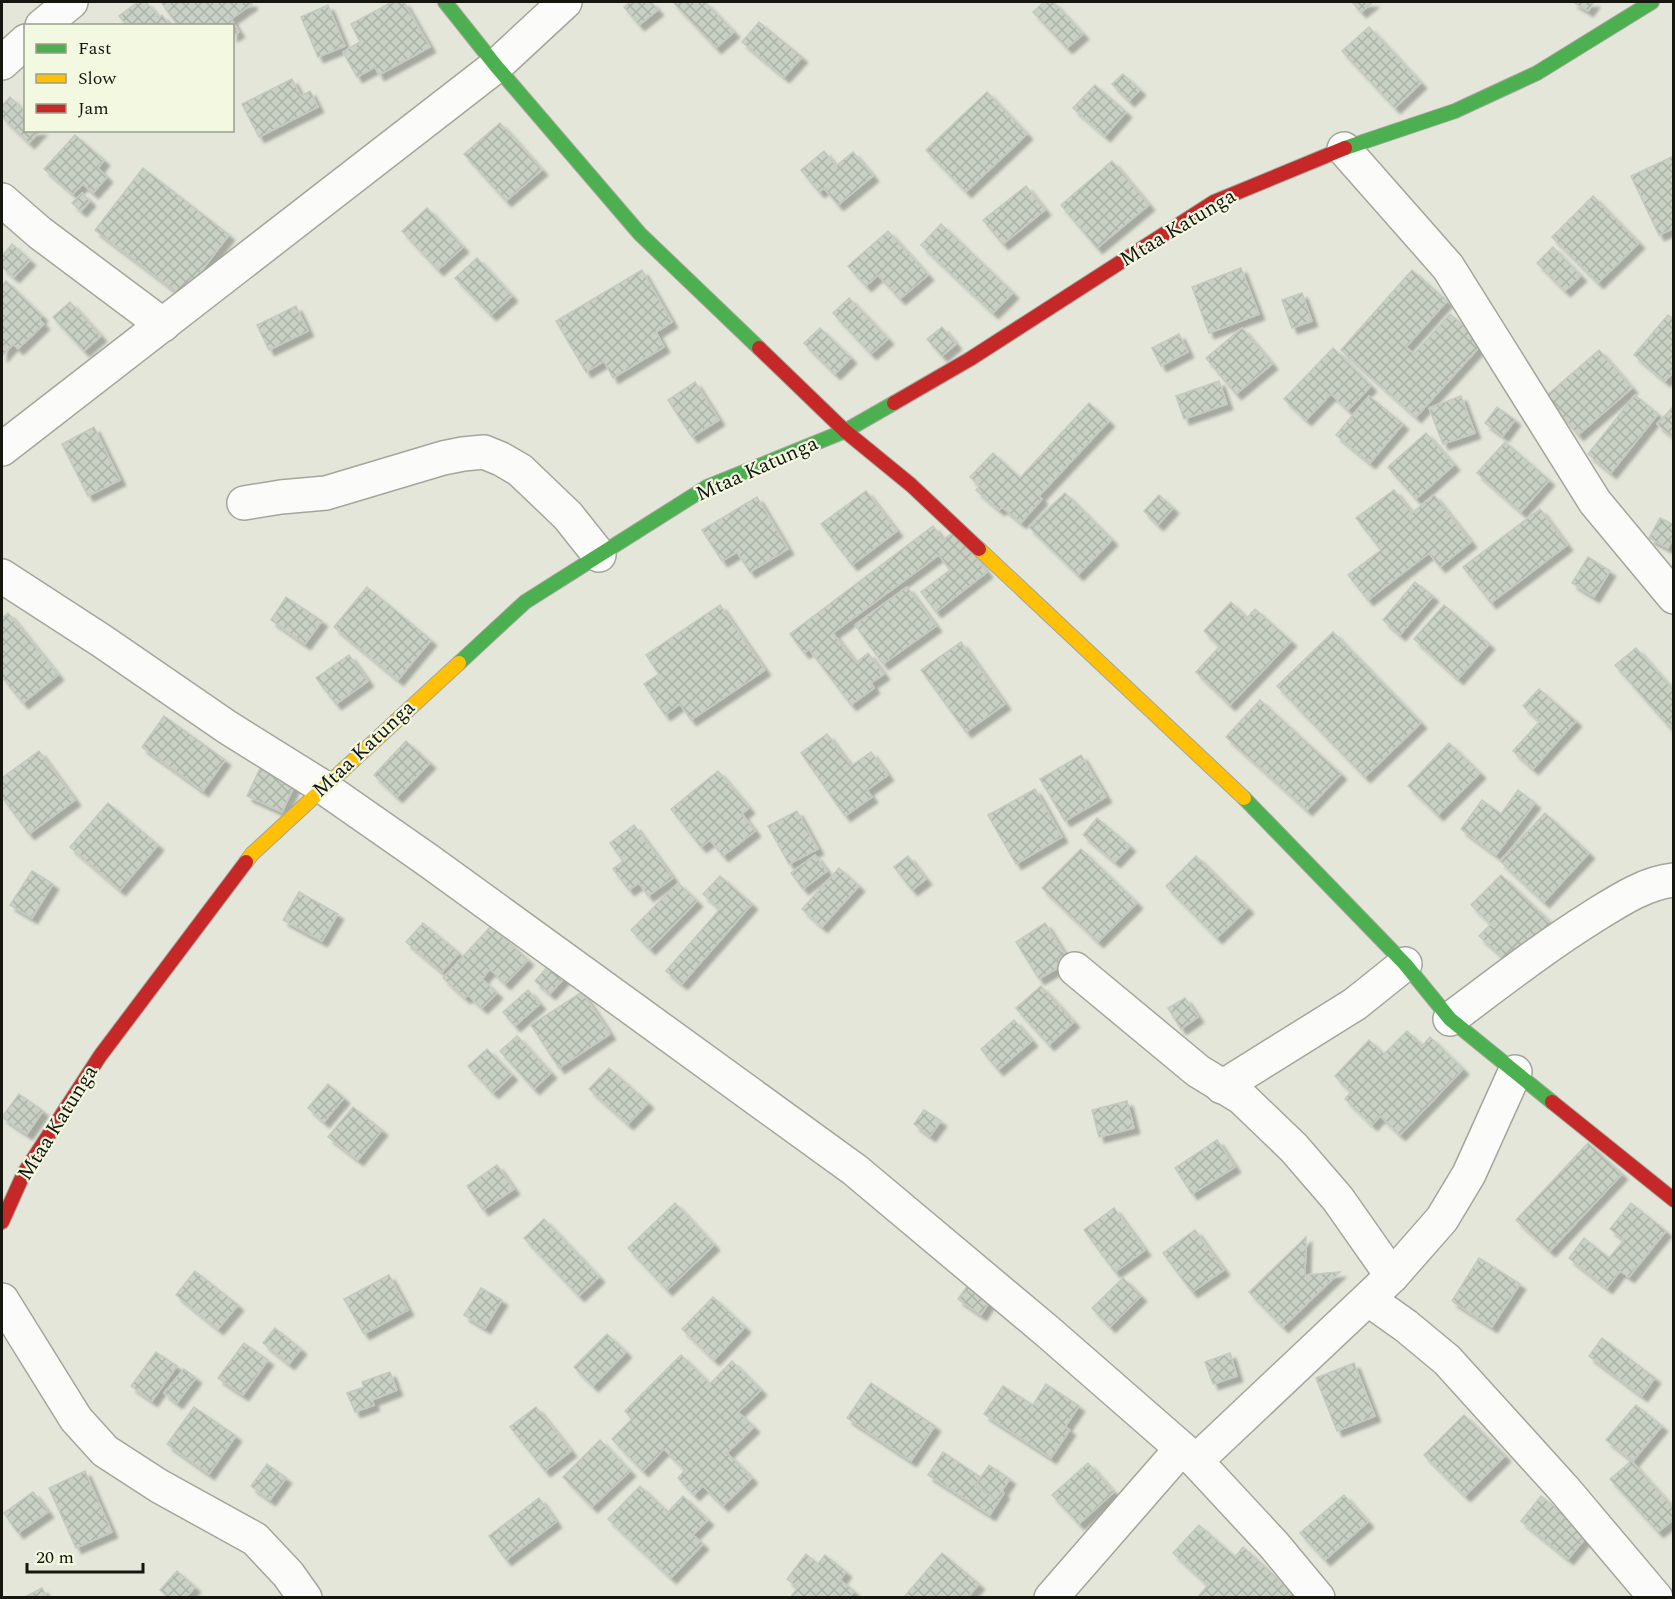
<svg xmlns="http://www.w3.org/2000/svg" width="1675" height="1599" viewBox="0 0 1675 1599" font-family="Spectral,serif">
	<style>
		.building { fill: url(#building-cross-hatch); stroke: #c5c9c1; stroke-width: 1.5; filter: url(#shadow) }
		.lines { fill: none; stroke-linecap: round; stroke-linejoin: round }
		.street-casing { stroke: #a4a69c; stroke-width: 36 }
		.fast-casing { stroke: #a4a69c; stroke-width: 16 }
		.slow-casing { stroke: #a4a69c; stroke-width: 16 }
		.jam-casing { stroke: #a4a69c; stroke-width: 16 }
		.street { stroke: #fbfbf9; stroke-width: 33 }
		.fast { stroke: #4caf50; stroke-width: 14 }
		.slow { stroke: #ffc107; stroke-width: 14 }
		.jam { stroke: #c62828; stroke-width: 14 }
		.labels { text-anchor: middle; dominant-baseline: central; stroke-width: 4.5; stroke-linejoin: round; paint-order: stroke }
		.street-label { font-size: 21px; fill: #15160e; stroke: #f3f8e1 }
	</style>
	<defs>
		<pattern id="building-cross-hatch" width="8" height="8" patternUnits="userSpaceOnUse" patternTransform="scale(1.5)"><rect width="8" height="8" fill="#c8d1c3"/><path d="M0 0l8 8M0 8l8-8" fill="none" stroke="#abb3a6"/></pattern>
		<filter id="shadow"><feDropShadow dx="5.5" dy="5.5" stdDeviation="1.5" flood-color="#0004"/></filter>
	</defs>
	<rect width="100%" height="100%" fill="#e3e6d9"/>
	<g class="building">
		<polygon points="138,2 146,2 159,18 162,15 170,26 127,26 119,16"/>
		<polygon points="161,2 251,2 252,4 231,19 239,32 232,36 232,26 178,26"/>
		<polygon points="392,2 404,2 430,47 379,75 375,67 357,77 343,52 360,42 351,24"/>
		<polygon points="631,2 651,2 658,10 639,25 624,7"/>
		<polygon points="673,2 705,2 734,32 716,48"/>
		<polygon points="1044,2 1053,2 1083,34 1067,48 1033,12"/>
		<polygon points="1352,2 1373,2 1361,12"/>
		<polygon points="1573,2 1594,2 1588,11"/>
		<polygon points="328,5 345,46 318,57 301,17"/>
		<polygon points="759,22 802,57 784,77 742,42"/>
		<polygon points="1369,27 1421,83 1395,108 1342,51"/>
		<polygon points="1123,74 1140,90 1129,101 1112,84"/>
		<polygon points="292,79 301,96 310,91 318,107 259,137 242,104"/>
		<polygon points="1095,85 1126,112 1105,136 1073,108"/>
		<polygon points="987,92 1027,134 966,192 926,150"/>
		<polygon points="10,97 26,112 26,130 41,130 29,143 2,117 2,106"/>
		<polygon points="500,123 542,170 506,201 464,154"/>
		<polygon points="75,135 104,160 98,168 107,177 93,193 83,184 73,194 44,169"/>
		<polygon points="824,151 836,166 853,152 873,176 838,205 824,188 819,192 801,170"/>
		<polygon points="1674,156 1674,228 1659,235 1631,176"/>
		<polygon points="1112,161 1149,205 1097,248 1061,205"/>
		<polygon points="143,168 229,235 182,296 95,230"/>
		<polygon points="1026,186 1045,210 1003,244 983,220"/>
		<polygon points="82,193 90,201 81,211 72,203"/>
		<polygon points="1593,196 1639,243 1598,283 1552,237"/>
		<polygon points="427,208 463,247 438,270 402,231"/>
		<polygon points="941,224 1013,293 993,313 921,245"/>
		<polygon points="888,231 928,275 900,299 878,275 866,286 848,266"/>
		<polygon points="12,244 30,260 14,277 2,267 2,256"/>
		<polygon points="1553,247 1581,276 1565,291 1537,263"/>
		<polygon points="477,258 512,296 491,315 455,278"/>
		<polygon points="1241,268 1259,314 1209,333 1192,287"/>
		<polygon points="642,270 672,322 656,332 664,347 613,378 604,361 586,372 556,321"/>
		<polygon points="1412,270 1447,301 1406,347 1414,354 1450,314 1483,343 1416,417 1341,350"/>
		<polygon points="6,281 42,316 39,319 44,324 18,349 13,344 2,356 2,286"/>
		<polygon points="1302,293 1312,321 1292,328 1282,300"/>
		<polygon points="849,298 888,339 871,354 833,313"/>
		<polygon points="70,302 101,336 84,351 53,317"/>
		<polygon points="296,306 308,331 269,350 257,325"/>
		<polygon points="1668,315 1674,319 1674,372 1665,381 1634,355"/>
		<polygon points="942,327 956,344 942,356 927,339"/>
		<polygon points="820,328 851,358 835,374 804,343"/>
		<polygon points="1242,328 1272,364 1236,394 1206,358"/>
		<polygon points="1179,334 1188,352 1161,366 1152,348"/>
		<polygon points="1333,348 1371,386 1348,410 1331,394 1306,420 1284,399"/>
		<polygon points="1599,350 1632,388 1578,435 1546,396"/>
		<polygon points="1219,381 1227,404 1184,419 1176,396"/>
		<polygon points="695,382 719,420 692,437 668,400"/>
		<polygon points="1635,395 1658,414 1611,473 1588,454"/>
		<polygon points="1369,396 1403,424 1370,463 1336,435"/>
		<polygon points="1461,396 1475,433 1443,444 1429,408"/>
		<polygon points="1089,403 1109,421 1039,496 1042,499 1021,523 1002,507 999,510 976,490 980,486 970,477 993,453 1020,478"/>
		<polygon points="1674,406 1674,438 1657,424"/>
		<polygon points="1497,407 1515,420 1503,436 1485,423"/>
		<polygon points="94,427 120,480 88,496 62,444"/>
		<polygon points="1426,433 1454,465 1416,499 1388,467"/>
		<polygon points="1505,442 1549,480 1521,512 1477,473"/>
		<polygon points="1394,490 1412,513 1434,495 1471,542 1440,567 1429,553 1368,600 1348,575 1381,550 1356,518"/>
		<polygon points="866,491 897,531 852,565 821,524"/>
		<polygon points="1065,493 1112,540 1078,575 1029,527"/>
		<polygon points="1159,495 1173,508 1158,525 1144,511"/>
		<polygon points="757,497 788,549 750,572 737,552 722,561 702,530"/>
		<polygon points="1540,509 1567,545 1491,603 1463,567"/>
		<polygon points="1660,518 1674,525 1674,536 1668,548 1649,538"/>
		<polygon points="933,526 943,540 956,530 987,572 936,612 921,592 950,570 939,555 833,633 856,663 868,653 884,674 871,683 874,688 851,705 809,649 804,653 790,634"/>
		<polygon points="1588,557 1610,571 1594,597 1572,583"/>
		<polygon points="1415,582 1433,596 1400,635 1383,620"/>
		<polygon points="367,587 431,640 398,680 334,627"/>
		<polygon points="907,587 936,626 883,664 855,625"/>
		<polygon points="286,597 322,621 305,644 271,620"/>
		<polygon points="1231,602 1247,618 1255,609 1291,641 1230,705 1196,672 1220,646 1204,631"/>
		<polygon points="720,605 765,670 691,720 680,704 665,715 644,684 659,674 646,655"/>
		<polygon points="1444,605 1489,644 1458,679 1414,639"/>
		<polygon points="8,613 58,675 23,703 2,677 2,618"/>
		<polygon points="1333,632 1421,723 1365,777 1277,686"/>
		<polygon points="961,642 1005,704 966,732 921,670"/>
		<polygon points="1636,648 1674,691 1672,730 1615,665"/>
		<polygon points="349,655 368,681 336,704 316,678"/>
		<polygon points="1539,689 1576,721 1533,769 1513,751 1540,721 1523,706"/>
		<polygon points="1260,700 1341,774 1307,810 1226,737"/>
		<polygon points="164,716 225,760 203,791 142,747"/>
		<polygon points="827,734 851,766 871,752 888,775 867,790 872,797 845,816 801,753"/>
		<polygon points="406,741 430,763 397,797 374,775"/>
		<polygon points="1449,743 1480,773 1438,815 1408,786"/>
		<polygon points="39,751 75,800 29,834 2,797 2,778"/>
		<polygon points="1081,755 1106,797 1065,821 1040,779"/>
		<polygon points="263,762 298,778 282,812 247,796"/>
		<polygon points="718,771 749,808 742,814 755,831 723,856 710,840 701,847 671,809"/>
		<polygon points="1035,789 1062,837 1016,864 988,815"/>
		<polygon points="1518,790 1535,803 1496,855 1461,829 1482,800 1501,814"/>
		<polygon points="108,803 158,845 120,890 70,847"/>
		<polygon points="797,811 818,849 789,864 768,826"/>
		<polygon points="1545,813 1589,853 1544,902 1500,861"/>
		<polygon points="1097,818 1130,846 1115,862 1083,835"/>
		<polygon points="634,825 673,878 648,896 639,883 629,890 613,869 623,861 610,843"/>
		<polygon points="1081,849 1137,903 1098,942 1042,888"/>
		<polygon points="815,855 827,871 803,889 791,873"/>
		<polygon points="908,856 926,879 912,890 894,867"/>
		<polygon points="1196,856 1248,908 1217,938 1166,886"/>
		<polygon points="839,868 859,886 822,927 802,909"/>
		<polygon points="32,871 53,884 32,918 10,905"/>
		<polygon points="1501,875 1553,925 1507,961 1479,936 1491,924 1471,905"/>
		<polygon points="720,876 752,904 682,984 666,971 720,909 703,894"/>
		<polygon points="678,883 697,901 650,949 631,930"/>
		<polygon points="299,892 338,914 322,941 283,920"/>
		<polygon points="423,923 459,953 442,972 406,942"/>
		<polygon points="1045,923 1069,961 1039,979 1016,942"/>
		<polygon points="491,926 528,960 505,984 490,969 482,979 497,993 482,1008 468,995 465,998 443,978"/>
		<polygon points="550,964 565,977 550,994 535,981"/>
		<polygon points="1041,986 1074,1022 1049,1045 1016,1008"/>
		<polygon points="528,990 540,1004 515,1026 503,1012"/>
		<polygon points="582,992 610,1034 559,1068 531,1025"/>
		<polygon points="1185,998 1198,1017 1181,1029 1168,1008"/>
		<polygon points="1014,1020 1032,1041 998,1070 981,1049"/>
		<polygon points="1407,1031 1422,1046 1430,1037 1463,1069 1400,1135 1380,1116 1372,1125 1345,1099 1351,1092 1335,1076 1369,1040 1384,1054"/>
		<polygon points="517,1036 551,1073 534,1089 500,1051"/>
		<polygon points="487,1049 512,1075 493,1093 468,1066"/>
		<polygon points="609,1068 648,1103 628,1124 589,1089"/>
		<polygon points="328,1084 344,1098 324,1122 308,1108"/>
		<polygon points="19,1094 43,1111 27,1134 2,1117"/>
		<polygon points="1127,1101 1134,1128 1099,1137 1092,1110"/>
		<polygon points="353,1107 382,1130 358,1160 328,1137"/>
		<polygon points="924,1110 941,1121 930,1136 914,1124"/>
		<polygon points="1217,1140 1235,1167 1192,1194 1175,1168"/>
		<polygon points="1588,1143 1622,1174 1550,1251 1516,1220"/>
		<polygon points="497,1165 514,1189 483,1210 467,1186"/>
		<polygon points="675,1203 714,1245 667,1290 628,1248"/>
		<polygon points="1631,1203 1666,1231 1629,1277 1620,1271 1607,1288 1569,1258 1584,1238 1609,1258 1624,1240 1610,1229"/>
		<polygon points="1114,1208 1145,1250 1115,1272 1084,1230"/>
		<polygon points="544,1219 599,1277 579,1296 524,1238"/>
		<polygon points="1195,1230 1224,1270 1192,1292 1163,1253"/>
		<polygon points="1306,1237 1305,1275 1340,1272 1283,1327 1249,1292"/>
		<polygon points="1479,1258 1520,1284 1492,1327 1452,1301"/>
		<polygon points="195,1271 238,1305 218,1329 176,1295"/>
		<polygon points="389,1275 408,1310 364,1334 344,1299"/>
		<polygon points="1123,1278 1141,1296 1110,1327 1092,1308"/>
		<polygon points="970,1282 993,1296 981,1315 958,1299"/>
		<polygon points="481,1288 502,1300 485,1328 464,1315"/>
		<polygon points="713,1297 745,1327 714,1360 682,1329"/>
		<polygon points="275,1328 301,1349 289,1364 263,1343"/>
		<polygon points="607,1334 626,1352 593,1386 574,1367"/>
		<polygon points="1602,1338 1655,1378 1642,1396 1589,1356"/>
		<polygon points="244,1343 268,1360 243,1395 218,1378"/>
		<polygon points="156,1352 177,1366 152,1401 131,1386"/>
		<polygon points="1230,1353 1237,1376 1213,1384 1205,1362"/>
		<polygon points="681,1355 710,1384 732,1361 761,1390 738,1412 754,1427 727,1453 752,1478 723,1506 703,1486 694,1495 678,1478 685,1470 664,1449 643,1471 612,1439 632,1419 625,1411"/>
		<polygon points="1354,1363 1375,1416 1337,1431 1316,1378"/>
		<polygon points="184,1369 196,1378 177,1403 164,1393"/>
		<polygon points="390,1372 397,1390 372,1400 374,1405 355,1412 347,1393 364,1387 362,1382"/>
		<polygon points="871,1383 935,1426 911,1461 847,1418"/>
		<polygon points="1046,1384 1079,1406 1065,1427 1070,1430 1051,1458 984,1414 1003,1386 1033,1405"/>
		<polygon points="1636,1405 1662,1426 1633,1461 1606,1440"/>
		<polygon points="194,1407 236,1436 209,1474 167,1444"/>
		<polygon points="536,1407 571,1451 545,1471 510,1427"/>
		<polygon points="1464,1415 1505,1456 1465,1496 1424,1455"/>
		<polygon points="600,1440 630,1471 592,1507 563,1477"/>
		<polygon points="943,1452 1004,1493 990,1515 928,1475"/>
		<polygon points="1631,1461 1674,1509 1674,1519 1658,1532 1610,1479"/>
		<polygon points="1088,1463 1114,1492 1079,1524 1052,1495"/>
		<polygon points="267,1464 286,1478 270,1500 251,1486"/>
		<polygon points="989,1465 1010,1479 996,1499 975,1486"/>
		<polygon points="85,1471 112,1532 76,1548 49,1488"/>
		<polygon points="640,1486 668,1512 683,1496 708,1520 693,1535 703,1544 671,1578 608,1519"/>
		<polygon points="33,1492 48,1512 18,1533 4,1513"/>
		<polygon points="1344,1495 1368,1522 1325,1560 1300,1533"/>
		<polygon points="1541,1496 1589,1534 1568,1559 1521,1521"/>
		<polygon points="539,1498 556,1522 506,1560 489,1536"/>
		<polygon points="1199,1525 1235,1557 1243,1547 1292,1592 1287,1598 1197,1598 1208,1585 1173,1553"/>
		<polygon points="942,1553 979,1584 967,1598 903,1598"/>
		<polygon points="806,1554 818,1564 825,1555 846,1572 840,1580 854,1591 849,1598 790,1598 798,1587 787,1579"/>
		<polygon points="177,1571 195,1587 185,1598 169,1598 160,1590"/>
		<polygon points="42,1588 47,1598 26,1598 25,1597"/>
	</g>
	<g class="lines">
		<g class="street-casing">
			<g id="street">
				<polyline points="42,26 71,2"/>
				<polyline points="2,63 26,41"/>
				<polyline points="1344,149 1448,267 1595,502 1674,597"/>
				<polyline points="2,200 40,233 163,325"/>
				<polyline points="2,449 496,66 565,2"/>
				<polyline points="244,503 281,497 326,493 443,458 463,454 484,452 501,459 520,470 568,516 599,555"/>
				<polyline points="2,576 102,641 227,727 323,787 429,861 855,1170 1047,1331 1196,1461 1274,1545 1318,1598"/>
				<polyline points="1075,969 1198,1071 1242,1098 1294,1148 1338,1199 1392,1276"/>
				<path d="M1450 1019C1497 984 1544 947 1594 916 1618 901 1645 883 1674 880"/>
				<polyline points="1222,1087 1355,1004 1405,964"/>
				<polyline points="1368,1299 1406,1326 1447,1360 1564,1489 1656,1598"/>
				<polyline points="2,1300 76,1419 105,1451 159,1486 255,1539 288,1574 305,1598"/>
				<polyline points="1196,1461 1392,1276 1442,1219 1469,1174 1515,1072"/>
				<polyline points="1051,1598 1181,1449"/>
			</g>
		</g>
		<g class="fast-casing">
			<g id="fast">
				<polyline points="445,2 496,66 640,234 759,348"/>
				<polyline points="1345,148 1455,111 1537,73 1652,2"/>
				<polyline points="459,663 525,602 707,487 845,431 894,403"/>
				<polyline points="1244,798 1405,964 1450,1019 1552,1102"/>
			</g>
		</g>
		<g class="slow-casing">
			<g id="slow">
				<polyline points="979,549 1244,798"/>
				<polyline points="246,862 252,854 459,663"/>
			</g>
		</g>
		<g class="jam-casing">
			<g id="jam">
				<polyline points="759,348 845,431 911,485 979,549"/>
				<polyline points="894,403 970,359 1214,202 1345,148"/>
				<polyline points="1552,1102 1674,1200"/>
				<polyline points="2,1222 24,1173 100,1056 246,862"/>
			</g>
		</g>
		<use href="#street" class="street"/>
		<use href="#fast" class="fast"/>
		<use href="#slow" class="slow"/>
		<use href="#jam" class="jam"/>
	</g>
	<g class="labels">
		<g class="street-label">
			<text transform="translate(1178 228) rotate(-31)">Mtaa Katunga</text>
			<text transform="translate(757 469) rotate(-24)">Mtaa Katunga</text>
			<text transform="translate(364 749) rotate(-43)">Mtaa Katunga</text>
			<text transform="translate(58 1123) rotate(-58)">Mtaa Katunga</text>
		</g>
	</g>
	<rect width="1675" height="1599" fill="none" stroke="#15160e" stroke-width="6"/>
	<rect x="24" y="24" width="210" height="108" fill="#f3f8e1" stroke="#9a9e8d" stroke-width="1.5"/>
	<rect x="36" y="44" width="30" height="9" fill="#4caf50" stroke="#9a9e8d" stroke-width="1.5"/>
	<text x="78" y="54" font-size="18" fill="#15160e">Fast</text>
	<rect x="36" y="74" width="30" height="9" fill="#ffc107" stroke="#9a9e8d" stroke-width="1.5"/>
	<text x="78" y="84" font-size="18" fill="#15160e">Slow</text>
	<rect x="36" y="104" width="30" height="9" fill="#c62828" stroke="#9a9e8d" stroke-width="1.5"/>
	<text x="78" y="114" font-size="18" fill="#15160e">Jam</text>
	<path d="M27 1563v9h116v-9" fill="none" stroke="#15160e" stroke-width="3"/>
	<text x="36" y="1563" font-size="18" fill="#15160e" stroke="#f3f8e1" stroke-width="4.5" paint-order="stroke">20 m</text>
</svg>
